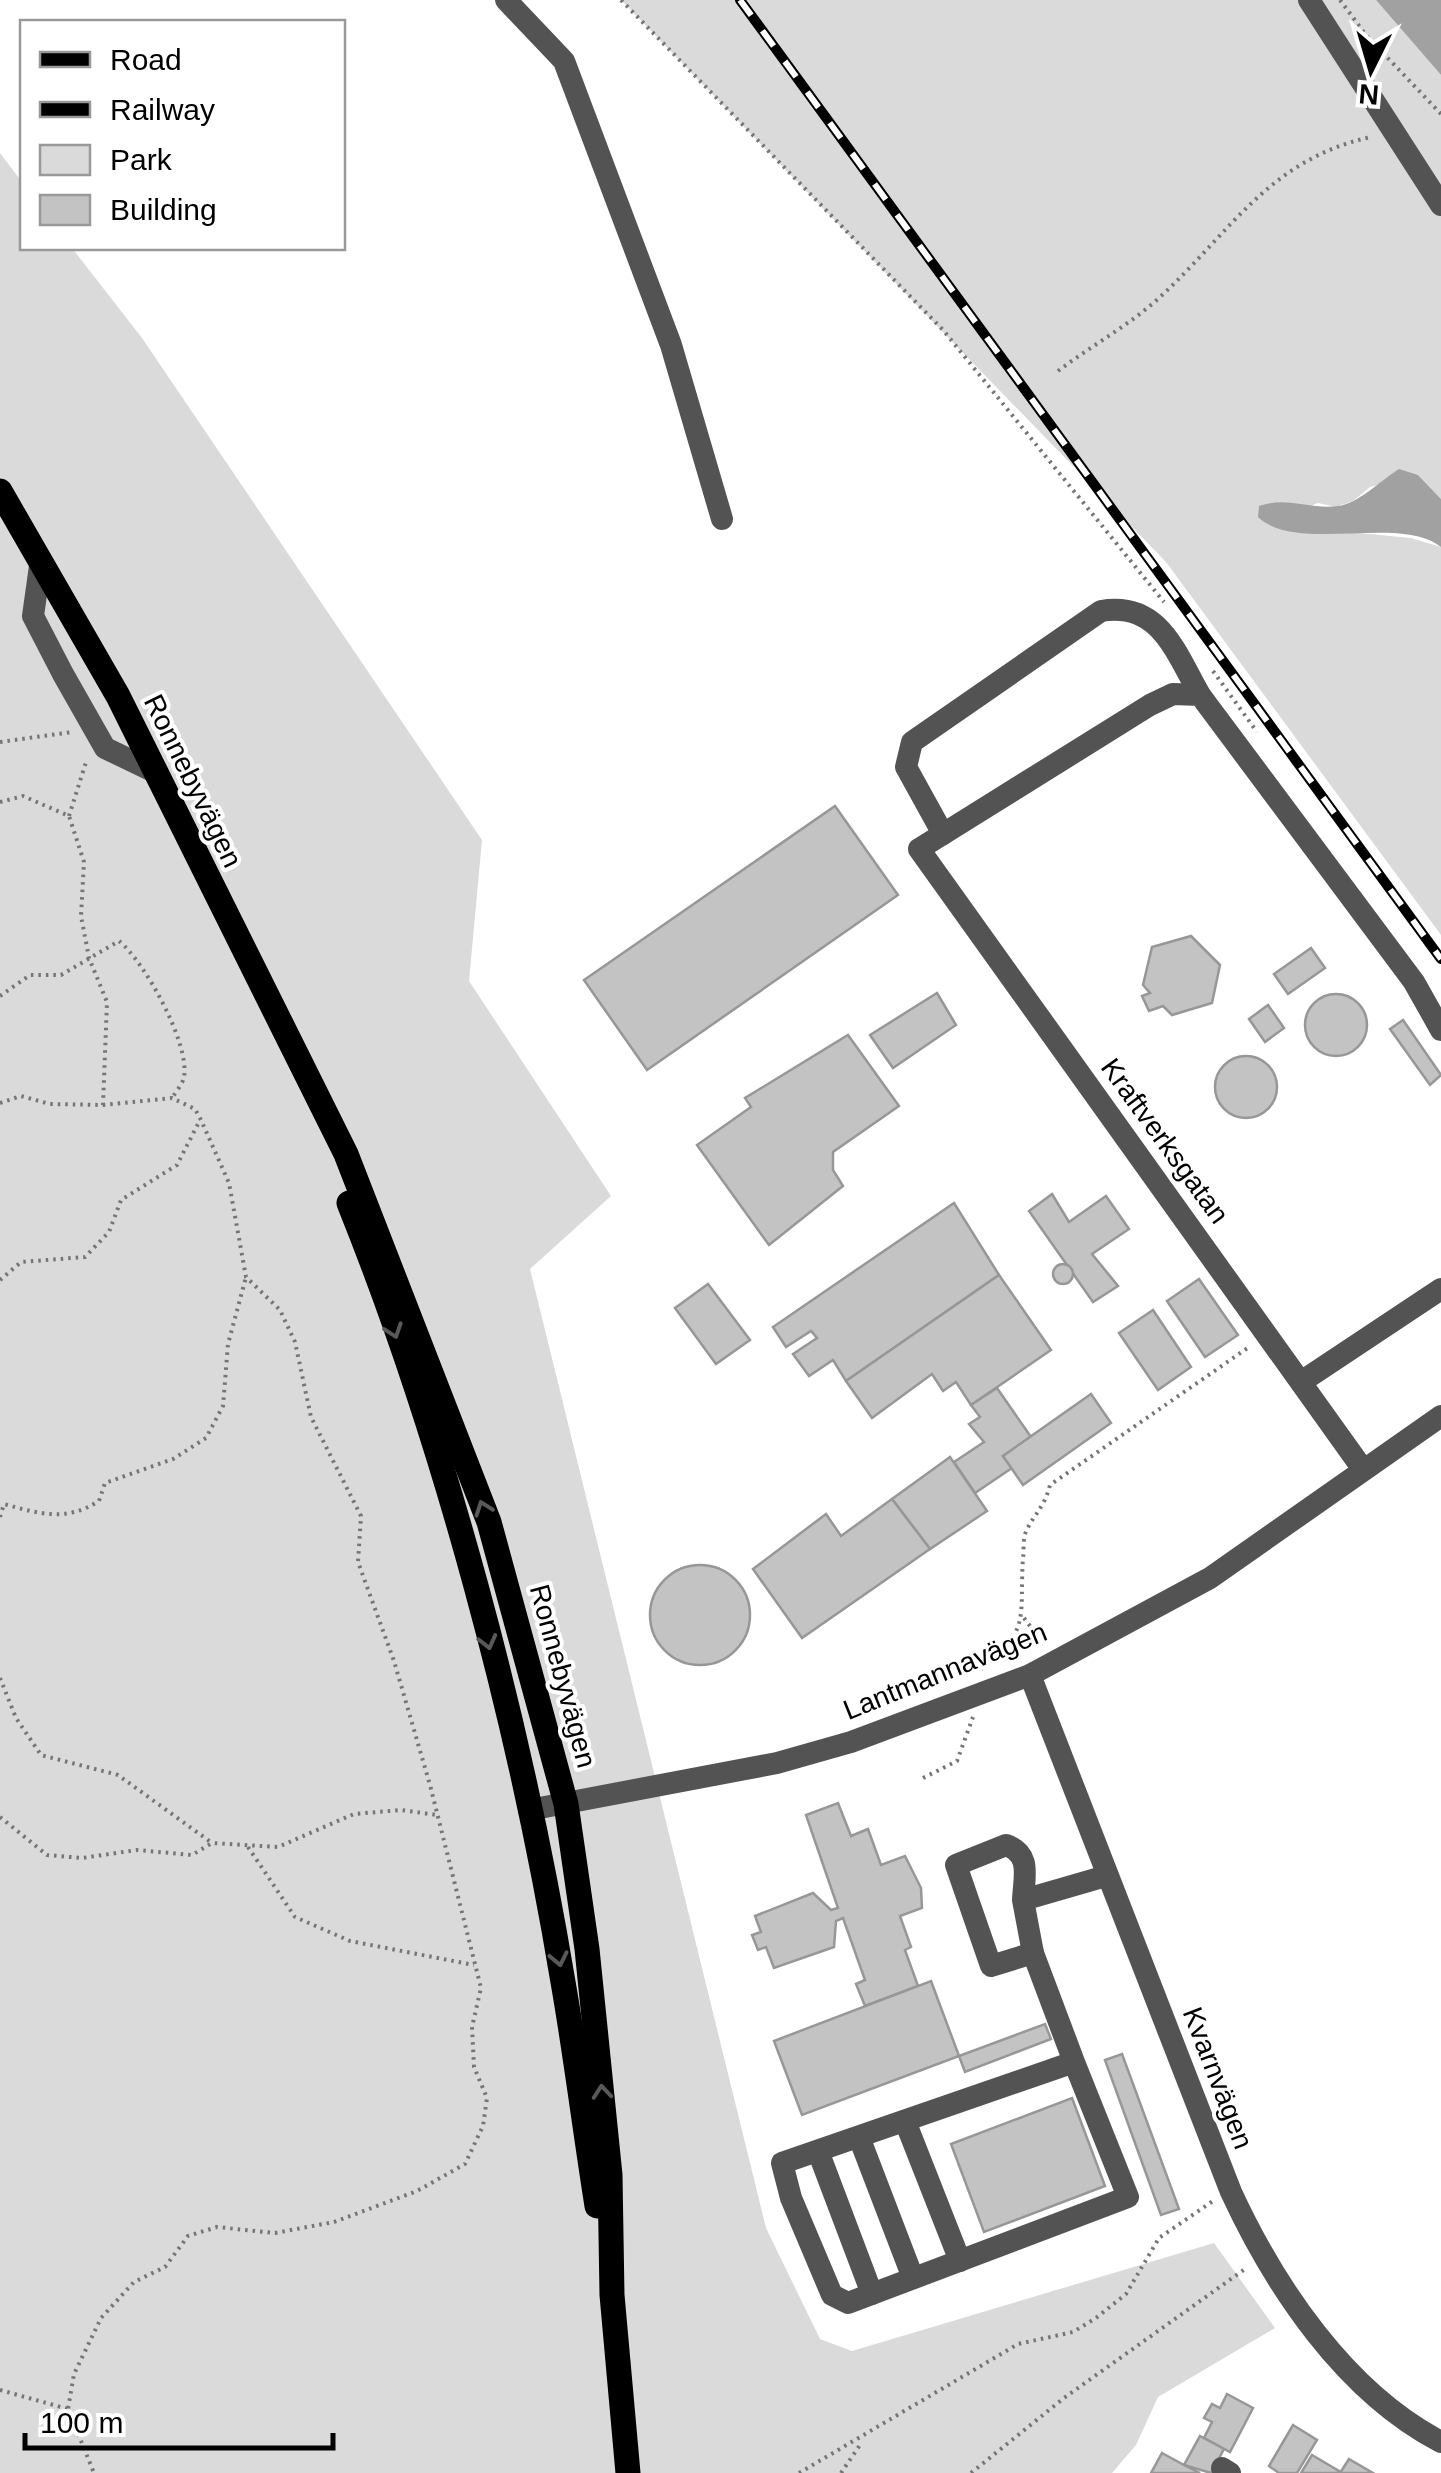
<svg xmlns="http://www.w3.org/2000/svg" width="1441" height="2473" viewBox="0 0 1441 2473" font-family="Helvetica,sans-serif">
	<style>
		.green { fill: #dadada }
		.water { fill: #a1a1a1 }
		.building { fill: #c3c3c3; stroke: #979797; stroke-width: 2.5 }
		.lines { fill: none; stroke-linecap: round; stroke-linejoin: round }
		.major-casing { stroke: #dbdbdb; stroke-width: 30 }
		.path { stroke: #757575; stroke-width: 4; stroke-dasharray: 2.5 5; stroke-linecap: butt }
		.minor { stroke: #535353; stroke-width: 22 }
		.major { stroke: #000; stroke-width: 25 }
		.rail-casing { stroke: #000; stroke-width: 10 }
		.rail { stroke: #fff; stroke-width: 6; stroke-dasharray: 19; stroke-linecap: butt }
		.oneway { stroke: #595959 }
		.labels { text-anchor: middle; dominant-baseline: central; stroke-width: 8; stroke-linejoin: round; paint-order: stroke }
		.street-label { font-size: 28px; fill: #000; stroke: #fff }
	</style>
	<rect width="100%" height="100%" fill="#fff"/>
	<g class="green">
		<polygon points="621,0 1376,0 1441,75 1441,499 1418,475 1370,487 1353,501 1336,507 1318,503 1266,524 1411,538 1441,547 1441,935 1166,562"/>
		<polygon points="0,153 22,182 22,248 72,248 142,338 482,840 469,981 611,1196 530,1269 766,2228 820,2339 852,2351 1214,2243 1275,2328 1158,2397 1136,2445 1112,2473 0,2473"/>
	</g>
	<g class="water">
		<polygon points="1376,0 1441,0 1441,75"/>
		<path d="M1399 469 1418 475 1441 499V547C1399 514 1297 554 1258 517L1259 506C1287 496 1311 510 1338 506 1358 504 1381 480 1399 469Z"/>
	</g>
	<g class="building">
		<polygon points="835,806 898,895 647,1070 584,980"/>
		<polygon points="1191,936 1220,965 1212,1003 1172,1015 1163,1006 1149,1011 1142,996 1150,993 1143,985 1152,947"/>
		<polygon points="1311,948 1325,968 1288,994 1274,974"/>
		<polygon points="937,993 956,1025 893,1068 870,1035"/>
		<circle cx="1336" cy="1025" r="31"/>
		<polygon points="1268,1005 1284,1028 1265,1042 1249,1019"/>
		<polygon points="1403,1020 1441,1075 1430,1085 1390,1029"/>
		<polygon points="848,1035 899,1106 833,1152 833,1170 843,1186 769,1245 697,1145 751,1107 745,1098"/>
		<circle cx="1246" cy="1087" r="31"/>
		<polygon points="1052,1194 1069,1222 1106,1196 1129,1229 1092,1254 1118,1286 1093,1302 1029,1211"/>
		<polygon points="954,1203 999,1275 846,1381 833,1360 809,1376 793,1354 817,1338 811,1331 786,1347 773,1327"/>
		<circle cx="1063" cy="1274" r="10"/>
		<polygon points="999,1275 1051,1350 971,1405 956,1382 943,1391 932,1374 872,1418 846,1381"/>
		<polygon points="1199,1279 1238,1335 1205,1357 1167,1301"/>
		<polygon points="708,1284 750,1340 716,1364 675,1308"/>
		<polygon points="1153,1310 1191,1367 1158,1390 1119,1333"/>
		<polygon points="997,1388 1031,1437 1003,1456 1012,1468 975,1493 954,1462 984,1442 969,1424 980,1417 971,1405"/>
		<polygon points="1091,1394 1111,1423 1023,1485 1003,1456"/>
		<polygon points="950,1457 987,1511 930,1549 892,1499"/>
		<polygon points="892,1499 930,1549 802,1638 753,1569 826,1514 841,1536"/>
		<circle cx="700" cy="1615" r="50"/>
		<polygon points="838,1803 851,1836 868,1829 881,1865 905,1856 921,1888 922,1908 900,1916 911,1947 905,1950 918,1986 865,2006 856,1984 865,1980 843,1918 836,1921 834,1947 774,1968 766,1947 758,1950 752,1935 761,1932 755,1916 813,1893 831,1910 838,1908 806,1815"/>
		<polygon points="931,1981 959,2056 802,2115 774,2041"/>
		<polygon points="1045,2024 1051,2039 965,2072 959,2056"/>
		<polygon points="1122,2054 1179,2209 1161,2215 1105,2060"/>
		<polygon points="1072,2098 1105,2186 984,2232 951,2144"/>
		<polygon points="1227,2394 1253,2408 1230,2452 1204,2438 1212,2422 1204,2418 1212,2404 1220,2408"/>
		<polygon points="1293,2425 1317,2440 1297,2473 1279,2473 1269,2466"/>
		<polygon points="1200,2436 1224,2449 1211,2473 1184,2465"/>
		<polygon points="1162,2453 1184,2465 1200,2473 1151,2473"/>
		<polygon points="1312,2455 1339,2471 1337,2473 1301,2473"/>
		<polygon points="1349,2459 1373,2473 1340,2473"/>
	</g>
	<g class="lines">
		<g class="major-casing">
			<g id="major">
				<polyline points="0,491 118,696 346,1154 489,1522 566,1804 587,1949 610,2175 612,2295 628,2473"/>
				<path d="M349 1203C445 1442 521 1728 563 1982 576 2056 585 2131 597 2206"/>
			</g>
		</g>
		<g class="path">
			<polyline points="621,0 943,330 1164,602"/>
			<polyline points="1340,0 1366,35 1441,114"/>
			<path d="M1058 371C1091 346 1128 326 1159 298 1230 233 1269 159 1371 137"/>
			<polyline points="1213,671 1257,732"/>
			<polyline points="0,742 72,732"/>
			<polyline points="0,802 23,796 69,816 84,862 81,916 89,958 107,1002 103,1105"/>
			<polyline points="69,816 87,759"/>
			<path d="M0 996 30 975H61L119 941C144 961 190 1043 184 1077 183 1083 176 1092 172 1098"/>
			<polyline points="0,1103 21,1096 50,1104 103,1105 172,1098 195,1109 201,1120 229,1183 246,1277 280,1310 295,1342 311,1417 361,1516 358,1562 394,1661 430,1785 481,1988 472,2027 474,2067 487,2098 483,2126 465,2164 417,2191 334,2222 275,2233 217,2227 188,2236 165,2267 134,2282 101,2318 74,2374 68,2409 94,2473"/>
			<polyline points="0,1280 21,1262 85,1257 109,1232 121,1200 177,1165 199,1122"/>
			<path d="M0 1517 4 1504C40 1514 66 1522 99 1501L105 1483 173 1459 206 1438 223 1406 228 1344 246 1277"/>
			<polyline points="1024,1618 1045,1646"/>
			<path d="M981 1669C1032 1631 1019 1615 1023 1558 1024 1551 1023 1541 1025 1534 1032 1516 1044 1509 1050 1485L1249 1347"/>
			<polyline points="0,1678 16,1718 41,1755 118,1775 212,1843"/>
			<polyline points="923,1778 957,1761 973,1717"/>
			<polyline points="0,1817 47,1855 82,1858 137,1850 192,1855 212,1843 278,1847 354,1814 401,1810 437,1815"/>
			<polyline points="248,1847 295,1917 350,1941 474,1965"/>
			<polyline points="0,2390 68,2409"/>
			<polyline points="799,2473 1018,2344 1073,2332 1096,2318 1126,2294 1159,2238 1213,2201"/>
			<polyline points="841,2473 862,2442"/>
			<polyline points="971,2473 1064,2398 1245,2269"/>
		</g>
		<g class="minor">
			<polyline points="506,0 564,61 671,345 722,519"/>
			<polyline points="1309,0 1441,205"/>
			<polyline points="40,566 33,616 63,674 105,748 155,772"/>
			<path d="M943 834 906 767 912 742 1101 611C1159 601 1175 651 1200 695"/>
			<polyline points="1301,1382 1441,1289"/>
			<polyline points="1362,1468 919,849 1150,705 1173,694 1200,695 1414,982 1441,1030"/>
			<path d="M1030 1675 1231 2192C1275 2287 1345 2392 1441 2442"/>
			<polyline points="529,1810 777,1763 851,1742 1030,1675 1210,1578 1441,1416"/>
			<path d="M1023 1900 1033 1953 991 1966 956 1865 1006 1845C1032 1854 1024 1877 1023 1900L1106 1876"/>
			<polyline points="1033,1953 1074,2062 782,2163 791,2198 832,2295 848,2303 1128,2197 1074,2062"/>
			<polyline points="905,2121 960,2261"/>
			<polyline points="859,2137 913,2278"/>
			<polyline points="818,2151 872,2294"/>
			<polyline points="1222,2468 1230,2473"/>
		</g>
		<use href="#major" class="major"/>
		<g class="rail-casing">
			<polyline id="rail" points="740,0 1441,959"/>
		</g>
		<use href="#rail" class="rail"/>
	</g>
	<defs><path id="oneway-chevron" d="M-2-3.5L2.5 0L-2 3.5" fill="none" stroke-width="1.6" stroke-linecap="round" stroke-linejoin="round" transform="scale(2.5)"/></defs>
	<g class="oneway">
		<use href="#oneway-chevron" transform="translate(394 1331) rotate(71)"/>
		<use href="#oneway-chevron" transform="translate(483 1508) rotate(-110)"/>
		<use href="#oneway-chevron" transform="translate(488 1642) rotate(76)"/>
		<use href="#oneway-chevron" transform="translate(559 1959) rotate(78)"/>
		<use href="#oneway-chevron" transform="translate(602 2092) rotate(-95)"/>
	</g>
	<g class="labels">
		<g class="street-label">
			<text transform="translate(193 781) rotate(64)">Ronnebyvägen</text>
			<text transform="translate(1165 1141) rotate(54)">Kraftverksgatan</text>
			<text transform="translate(945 1671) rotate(-22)">Lantmannavägen</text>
			<text transform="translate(563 1676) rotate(75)">Ronnebyvägen</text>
			<text transform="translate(1218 2078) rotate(69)">Kvarnvägen</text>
		</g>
	</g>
	<rect x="20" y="20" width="325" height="230" fill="#ffffff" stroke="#999999" stroke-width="2.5"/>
	<rect x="40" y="52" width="50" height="15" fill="#000000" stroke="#999999" stroke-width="2.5"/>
	<text x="110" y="70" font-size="30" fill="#000000">Road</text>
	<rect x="40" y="102" width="50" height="15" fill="#000000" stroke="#999999" stroke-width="2.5"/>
	<text x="110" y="120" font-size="30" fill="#000000">Railway</text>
	<rect x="40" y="145" width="50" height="30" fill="#dadada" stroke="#999999" stroke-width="2.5"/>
	<text x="110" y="170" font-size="30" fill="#000000">Park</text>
	<rect x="40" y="195" width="50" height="30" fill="#c3c3c3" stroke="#999999" stroke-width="2.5"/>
	<text x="110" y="220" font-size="30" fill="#000000">Building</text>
	<g transform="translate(1371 70) rotate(185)" stroke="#ffffff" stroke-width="8" paint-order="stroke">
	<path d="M0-8L18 38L0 25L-18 38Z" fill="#000000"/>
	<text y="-15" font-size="28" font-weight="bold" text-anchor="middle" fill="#000000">N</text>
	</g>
	<path d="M25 2433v15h308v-15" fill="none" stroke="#000000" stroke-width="5"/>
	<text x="40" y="2433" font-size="30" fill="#000000" stroke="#ffffff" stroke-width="8" paint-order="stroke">100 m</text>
</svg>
